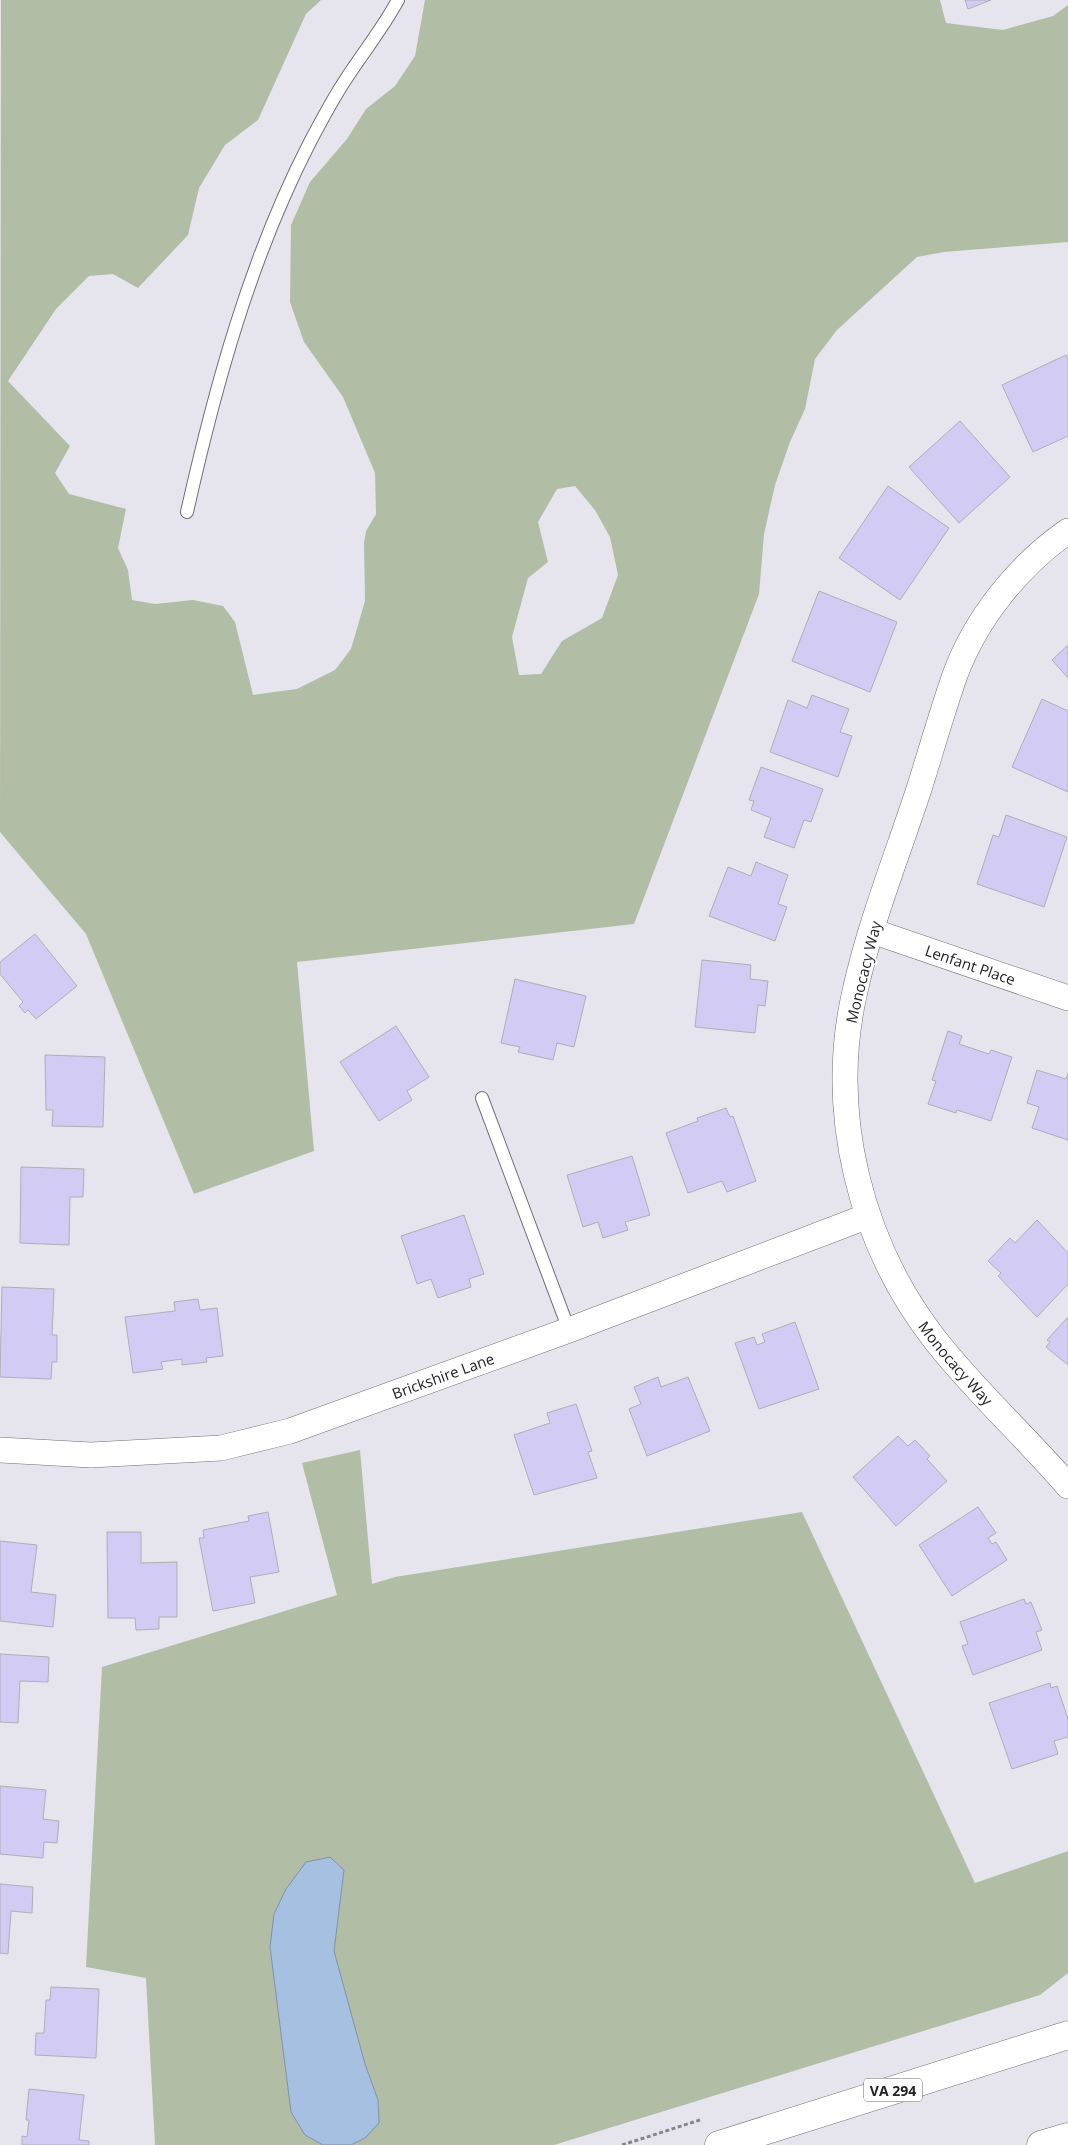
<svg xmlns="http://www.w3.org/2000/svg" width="1068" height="2145" viewBox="0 0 1068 2145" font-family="'Open Sans',sans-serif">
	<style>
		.green { fill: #b2bda5; fill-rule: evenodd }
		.water { fill: #a5c0e1; stroke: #7e91a9 }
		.building { fill: #d2cbf3; stroke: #afaeb6 }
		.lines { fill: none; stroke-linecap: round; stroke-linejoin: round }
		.service-casing { stroke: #706f76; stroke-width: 14 }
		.minor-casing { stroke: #706f76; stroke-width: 26 }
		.trunk-casing { stroke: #706f76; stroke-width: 29 }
		.path { stroke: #85848a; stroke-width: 3; stroke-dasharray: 4 2.5; stroke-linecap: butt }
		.service { stroke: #fff; stroke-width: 12 }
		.minor { stroke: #fff; stroke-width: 25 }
		.trunk { stroke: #fff; stroke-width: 28 }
		.labels { text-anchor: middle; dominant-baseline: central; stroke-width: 4; stroke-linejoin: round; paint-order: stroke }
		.shield { fill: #fff; stroke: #656567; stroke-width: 1 }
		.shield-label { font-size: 14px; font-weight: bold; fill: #232326 }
		.street-label { font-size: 15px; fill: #232326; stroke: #fff }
	</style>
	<rect width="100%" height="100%" fill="#e6e5ed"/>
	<g class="green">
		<path d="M1 0H321L306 14 258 120 225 145 199 188 188 235 138 288 113 274 89 276 56 309 8 381 70 446 55 473 69 494 126 509 118 548 128 570 132 600 155 604 193 600 223 606 235 622 253 695 297 689 335 670 351 649 365 601 364 543 366 531 376 514 375 473 343 397 304 342 290 302 291 225 310 182 347 139 366 109 395 86 415 56 425 0H940L946 23 1003 30 1053 16 1068 5V242L944 252 917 257 837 330 815 359 805 409 790 442 775 485 764 534 759 594 634 924 297 962 314 1151 194 1194 86 934 0 832ZM575 486 595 510 610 537 618 575 602 618 562 641 541 674 519 675 512 637 528 578 548 562 538 522 557 489Z"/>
		<polygon points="360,1450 372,1584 395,1577 802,1512 975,1883 1068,1851 1068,1973 1040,1995 554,2145 351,2145 365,2138 378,2100 365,2064 334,1951 344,1870 330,1857 305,2135 323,2145 155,2145 146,1978 86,1967 102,1667 337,1595 302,1463"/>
	</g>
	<polygon class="water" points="330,1857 344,1870 334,1951 365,2064 378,2100 379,2123 365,2138 351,2145 323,2145 305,2135 291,2112 270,1947 274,1914 286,1889 306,1862"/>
	<g class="building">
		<polygon points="965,0 991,0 968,9"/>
		<polygon points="1066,355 1068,359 1068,436 1033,452 1002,385"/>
		<polygon points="960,421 1010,477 959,523 909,467"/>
		<polygon points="888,486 949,528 900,600 839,558"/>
		<polygon points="819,591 897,622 870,692 792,661"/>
		<polygon points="1068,645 1068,678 1052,660"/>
		<polygon points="812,695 849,709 840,732 852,736 838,777 770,752 788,700 807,708"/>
		<polygon points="1042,699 1068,711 1068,792 1012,767"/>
		<polygon points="761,767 823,789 811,822 804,820 794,848 764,837 771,818 751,810 754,801 749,800"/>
		<polygon points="1006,815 1067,837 1044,907 977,884 993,835 999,837"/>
		<polygon points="756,862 788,875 778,904 787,907 775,941 709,916 728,867 751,876"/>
		<polygon points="35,934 77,986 36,1019 28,1010 25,1013 19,1006 23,1002 0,974 0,962"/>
		<polygon points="702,960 751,965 750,979 768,981 765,1006 758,1005 755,1033 695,1027"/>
		<polygon points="515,979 586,996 574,1047 557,1043 553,1060 518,1052 520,1047 501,1043"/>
		<polygon points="396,1026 429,1077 407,1091 412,1100 379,1121 340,1062"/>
		<polygon points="948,1031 962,1036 959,1044 989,1054 991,1050 1012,1057 991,1121 957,1110 956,1113 928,1104 936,1081 932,1080"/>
		<polygon points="45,1055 105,1057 103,1127 52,1126 53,1110 46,1110"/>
		<polygon points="1037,1070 1066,1079 1068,1073 1068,1140 1032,1128 1039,1107 1027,1103"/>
		<polygon points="726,1108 730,1117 733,1116 756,1181 727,1192 722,1181 688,1193 666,1133 698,1121 697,1118"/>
		<polygon points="632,1156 650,1215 625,1222 628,1230 603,1238 598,1222 583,1227 567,1175"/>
		<polygon points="21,1167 84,1169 83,1197 70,1197 69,1245 20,1243"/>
		<polygon points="464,1215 484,1274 469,1279 471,1287 438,1298 431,1279 417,1284 401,1236"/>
		<polygon points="1037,1220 1068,1253 1068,1284 1037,1317 998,1276 1001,1273 988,1261 1010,1238 1015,1243"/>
		<polygon points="2,1287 54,1289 52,1335 57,1335 57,1362 52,1362 51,1379 0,1377"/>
		<polygon points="198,1299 200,1310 217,1308 223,1356 206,1358 207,1362 182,1365 182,1359 161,1362 163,1369 133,1373 125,1317 175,1311 174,1302"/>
		<polygon points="1068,1317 1068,1365 1046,1347 1050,1342 1047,1340"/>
		<polygon points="795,1322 819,1389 759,1409 735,1343 754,1337 757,1345 765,1342 762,1334"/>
		<polygon points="658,1377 661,1387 688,1377 710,1431 647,1456 629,1409 641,1404 634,1387"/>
		<polygon points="576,1404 592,1451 588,1452 597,1478 534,1495 514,1435 550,1423 547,1413"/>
		<polygon points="898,1436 908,1446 915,1440 930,1456 927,1459 947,1481 896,1526 853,1477"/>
		<polygon points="978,1507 996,1533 988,1538 992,1544 996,1542 1007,1560 952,1596 919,1545"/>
		<polygon points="268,1512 279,1572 250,1577 255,1603 213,1611 199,1538 204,1538 203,1530 249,1521 248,1516"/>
		<polygon points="107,1532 141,1532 141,1563 177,1562 177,1617 159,1617 159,1629 136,1630 135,1618 108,1618"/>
		<polygon points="0,1541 37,1545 31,1592 56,1595 53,1627 0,1621"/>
		<polygon points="1024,1599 1026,1604 1031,1602 1042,1630 1036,1632 1042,1650 973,1675 962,1646 968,1644 960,1622"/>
		<polygon points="0,1654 49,1657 48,1682 20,1681 18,1723 0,1722"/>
		<polygon points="1050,1683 1051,1688 1057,1686 1068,1719 1068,1737 1054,1741 1058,1754 1012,1769 989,1703"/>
		<polygon points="0,1786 46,1790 43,1819 59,1821 57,1843 44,1842 43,1858 0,1854"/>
		<polygon points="0,1884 33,1887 32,1913 11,1911 8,1954 0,1953"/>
		<polygon points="51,1987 99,1989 96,2058 35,2055 36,2033 44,2033 46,2000 50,2000"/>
		<polygon points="29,2089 84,2095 79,2140 89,2141 89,2145 22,2145 22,2136 27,2137 29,2120 26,2120"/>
	</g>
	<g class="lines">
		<g class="service-casing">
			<g id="service">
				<path d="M187 512C215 387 250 259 309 144 320 123 331 102 344 82 362 54 383 28 398 0"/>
				<polyline points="482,1098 569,1330"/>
			</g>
		</g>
		<g class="minor-casing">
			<g id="minor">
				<path id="s1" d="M1068 531C1019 565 976 618 955 675 942 712 931 751 919 789 897 856 870 923 855 991 827 1112 860 1244 936 1341 977 1393 1025 1436 1068 1486"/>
				<path id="s2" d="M872 931 1068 998"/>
				<path id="s3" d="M0 1450 91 1455 221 1448 290 1431 569 1330 868 1216"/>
			</g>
		</g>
		<g class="trunk-casing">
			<g id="trunk">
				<polyline points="719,2145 1068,2035"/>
				<polyline points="1041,2145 1068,2137"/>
			</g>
		</g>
		<polyline class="path" points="622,2145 700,2120"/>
		<use href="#service" class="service"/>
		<use href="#minor" class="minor"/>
		<use href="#trunk" class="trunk"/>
	</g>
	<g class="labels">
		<rect class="shield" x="864" y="2078.5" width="58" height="23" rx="4"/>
		<g class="shield-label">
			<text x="893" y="2090">VA 294</text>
		</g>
		<g class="street-label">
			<text stroke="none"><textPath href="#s2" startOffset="104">Lenfant Place</textPath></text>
			<text transform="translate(863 972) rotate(-76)">Monocacy Way</text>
			<text stroke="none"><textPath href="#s1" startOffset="918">Monocacy Way</textPath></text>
			<text stroke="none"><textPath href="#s3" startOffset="455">Brickshire Lane</textPath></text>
		</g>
	</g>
</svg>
